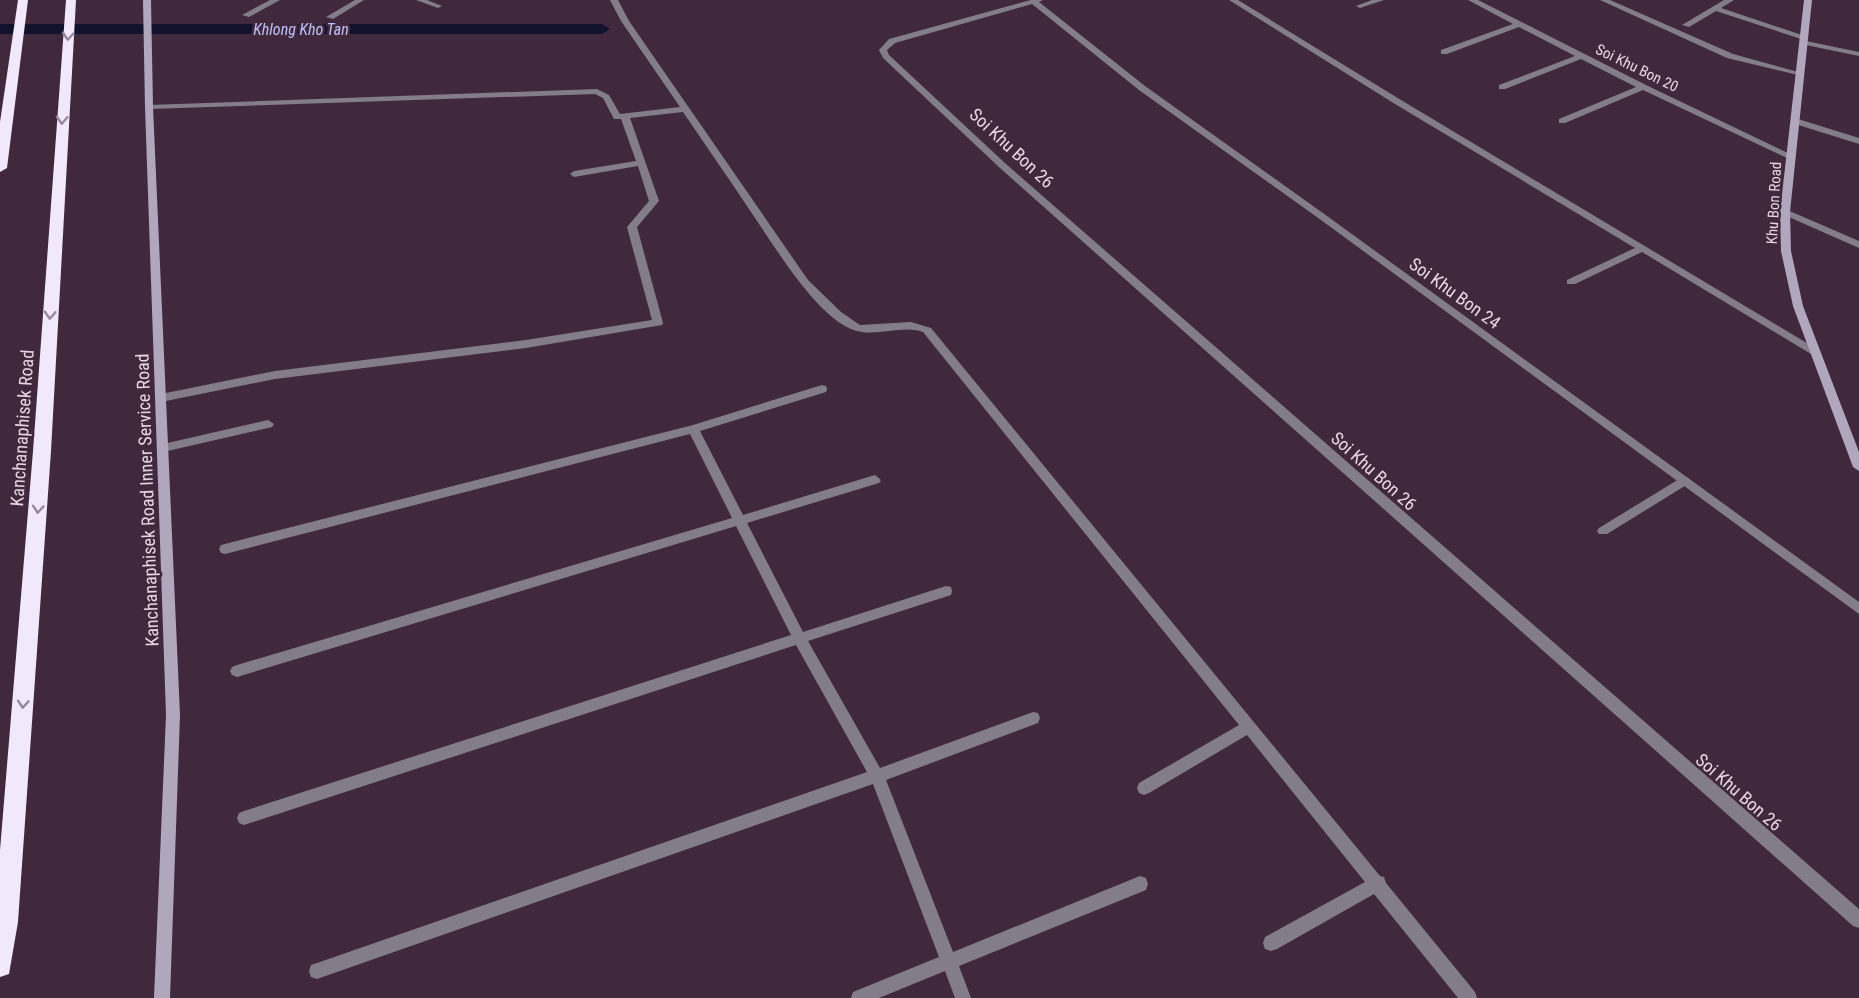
<svg xmlns="http://www.w3.org/2000/svg" width="1859" height="998" viewBox="0 0 1859 998" font-family="'Roboto Condensed',sans-serif">
	<style>
		.lines { fill: none; stroke-linecap: round; stroke-linejoin: round }
		.canal { fill: #12122d; fill-rule: evenodd }
		.service { fill: #837d8a; fill-rule: evenodd }
		.minor { fill: #837d8a; fill-rule: evenodd }
		.secondary { fill: #b1a7bc; fill-rule: evenodd }
		.motorway { fill: #f1e8fc; fill-rule: evenodd }
		.oneway { stroke: #99889c }
		.labels { text-anchor: middle; dominant-baseline: central; stroke-width: 5; stroke-linejoin: round; paint-order: stroke }
		.far-street-label { font-size: 15px; fill: #e6d6e3; stroke: #41293d }
		.far-water-label { font-size: 16px; font-style: italic; fill: #bac0fa; stroke: #41293d }
		.street-label { font-size: 18px; fill: #e6d6e3; stroke: #41293d }
	</style>
	<rect width="100%" height="100%" fill="#41293d"/>
	<g class="lines">
		<polygon class="canal" points="0,24 602,24 610,29 602,34 0,34"/>
		<g class="service">
			<polygon points="1724,0 1734,0 1721,8 1808,37 1801,39 1716,11 1689,27 1682,25"/>
			<polygon points="1792,119 1798,119 1859,138 1859,144 1792,123"/>
			<polygon points="1684,476 1688,478 1690,481 1688,484 1607,534 1599,534 1597,531 1599,528"/>
		</g>
		<g class="minor">
			<polygon points="270,0 280,0 249,17 242,15"/>
			<polygon points="355,0 364,0 333,19 326,17"/>
			<polygon points="416,0 427,0 442,6 438,8"/>
			<path d="M610 0H618L629 21 808 280 841 312 860 325 911 322 931 328 1380 876 1384 877 1386 883 1475 992 1477 998H1458L1374 894 1277 949 1271 951 1265 949 1263 943 1265 937 1365 882 1247 735 1149 793 1144 795 1139 793 1137 788 1139 783 1239 725 923 332C900 324 874 339 851 329 815 314 775 247 753 215 730 180 706 146 683 112L630 118 659 201 637 227 663 323 662 325 526 348 275 379 161 402 157 401 155 398 161 394 275 371 526 340 652 320 627 227 649 201 638 166 574 177 570 174 574 171 636 161 621 119H614L603 98 595 94 149 109 145 107 149 105 597 89 609 95 620 114 680 107 621 21Z"/>
			<polygon points="1031,0 1043,0 1039,2 1145,86 1327,216 1859,602 1859,614 1321,220 1139,90 1032,4 895,43 887,50 889,55 1006,164 1859,909 1859,928 1853,926 1000,168 883,58 879,50 889,39"/>
			<polygon points="1229,0 1238,0 1401,100 1820,351 1819,354 1811,354 1642,252 1575,284 1567,284 1567,280 1635,248 1395,104"/>
			<polygon points="1372,0 1384,0 1360,8 1356,6"/>
			<polygon points="1468,0 1478,0 1646,85 1796,157 1789,159 1643,90 1565,123 1559,123 1559,119 1636,87 1581,59 1505,89 1499,89 1499,85 1575,56 1519,27 1447,54 1441,54 1441,50 1513,24"/>
			<polygon points="1600,0 1610,0 1733,54 1802,73 1798,75 1727,58"/>
			<polygon points="1801,40 1859,52 1859,56 1801,44"/>
			<polygon points="1785,209 1859,241 1859,248 1782,214 1780,212"/>
			<polygon points="822,385 826,386 827,389 826,392 700,431 743,515 875,475 881,480 879,483 747,523 803,632 946,586 951,587 952,591 951,595 808,641 880,768 1033,712 1038,713 1040,718 1038,723 886,780 953,952 1140,876 1146,878 1148,884 1146,890 959,966 971,998 955,998 945,971 879,998 851,998 853,992 939,957 873,784 317,979 311,977 309,971 311,965 317,963 867,772 796,645 244,825 239,823 237,818 239,813 244,811 791,635 736,526 237,677 232,675 230,671 232,667 237,665 732,518 690,434 225,554 221,553 219,549 221,545 693,425"/>
			<polygon points="268,420 274,424 272,427 163,452 157,448 163,444"/>
		</g>
		<g class="secondary">
			<polygon points="143,0 151,0 153,107 180,715 170,998 154,998 166,715 145,107"/>
			<polygon points="1804,0 1812,0 1790,212 1791,251 1803,306 1859,452 1859,471 1853,467 1793,306 1781,251 1780,212"/>
		</g>
		<g class="motorway">
			<polygon points="18,0 28,0 7,168 0,172 0,122"/>
			<polygon points="66,0 76,0 51,451 18,922 9,974 0,977 0,850 33,451"/>
		</g>
	</g>
	<defs><path id="oneway-chevron" d="M-2-3.5L2.5 0L-2 3.5" fill="none" stroke-width="1.6" stroke-linecap="round" stroke-linejoin="round" transform="scale(1.5)"/></defs>
	<g class="oneway">
		<use href="#oneway-chevron" transform="translate(68 36) rotate(95)"/>
		<use href="#oneway-chevron" transform="translate(62 120) rotate(93)"/>
		<use href="#oneway-chevron" transform="translate(50 315) rotate(93)"/>
		<use href="#oneway-chevron" transform="translate(38 509) rotate(94)"/>
		<use href="#oneway-chevron" transform="translate(23 704) rotate(94)"/>
	</g>
	<g class="labels">
		<g class="far-street-label">
			<text transform="translate(1637 68) rotate(26)">Soi Khu Bon 20</text>
			<text transform="translate(1774 203) rotate(-87)">Khu Bon Road</text>
		</g>
		<g class="far-water-label">
			<text x="301" y="29">Khlong Kho Tan</text>
		</g>
		<g class="street-label">
			<text transform="translate(1012 148) rotate(43)">Soi Khu Bon 26</text>
			<text transform="translate(1455 293) rotate(36)">Soi Khu Bon 24</text>
			<text transform="translate(22 428) rotate(-86)">Kanchanaphisek Road</text>
			<text transform="translate(1374 471) rotate(42)">Soi Khu Bon 26</text>
			<text transform="translate(147 500) rotate(-92)">Kanchanaphisek Road Inner Service Road</text>
			<text transform="translate(1739 792) rotate(41)">Soi Khu Bon 26</text>
		</g>
	</g>
</svg>
